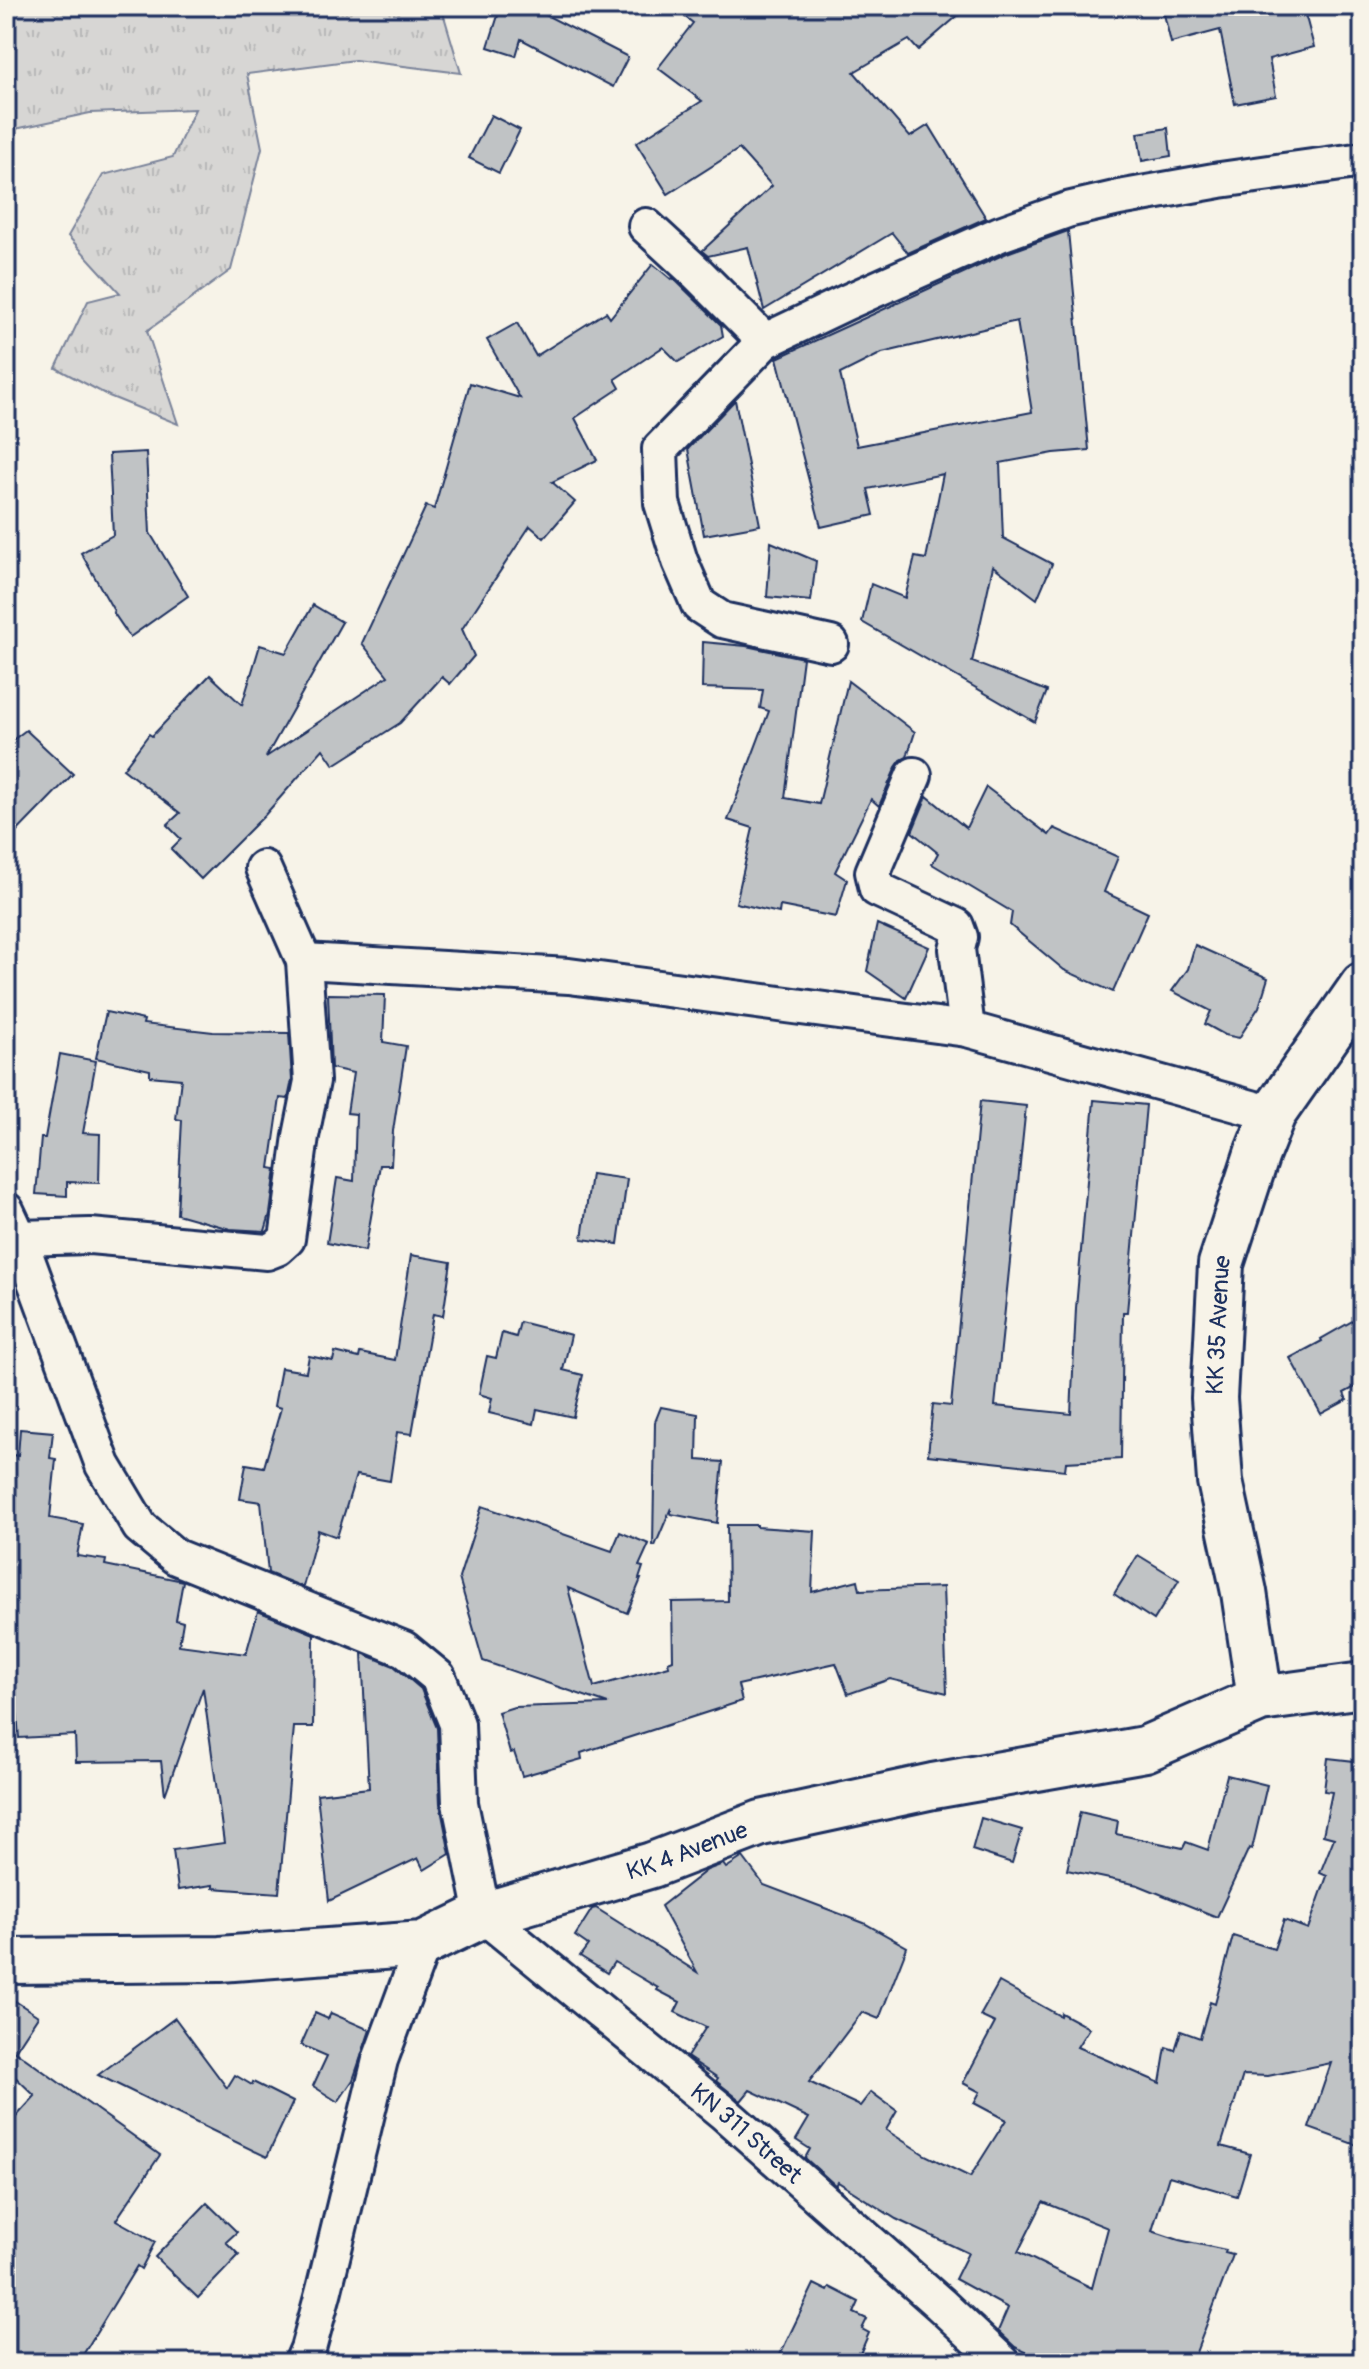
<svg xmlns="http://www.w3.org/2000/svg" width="1369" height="2369" viewBox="0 0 1369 2369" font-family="Pangolin,sans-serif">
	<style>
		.grass { fill: url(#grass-tufts); stroke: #798299; stroke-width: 2 }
		.building { fill: #c0c3c5; stroke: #1b2f5e; stroke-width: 2; fill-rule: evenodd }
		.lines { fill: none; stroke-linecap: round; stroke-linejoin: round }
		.minor-casing { stroke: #1b2f5e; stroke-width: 40 }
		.secondary-casing { stroke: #1b2f5e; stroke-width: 50 }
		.minor { stroke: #f7f3e8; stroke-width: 34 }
		.secondary { stroke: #f7f3e8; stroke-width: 44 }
		.labels { text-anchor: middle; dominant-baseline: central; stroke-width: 7; stroke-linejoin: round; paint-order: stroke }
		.street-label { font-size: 24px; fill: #1b2f5e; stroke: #f7f3e8 }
	</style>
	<defs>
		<pattern id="grass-tufts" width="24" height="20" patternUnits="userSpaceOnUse" patternTransform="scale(2)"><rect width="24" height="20" fill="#d7d6d4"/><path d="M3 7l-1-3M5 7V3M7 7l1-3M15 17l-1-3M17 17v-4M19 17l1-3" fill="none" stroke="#b8b8b8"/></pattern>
	</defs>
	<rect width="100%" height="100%" fill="#f7f3e8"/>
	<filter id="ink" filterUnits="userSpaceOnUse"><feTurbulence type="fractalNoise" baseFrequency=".0125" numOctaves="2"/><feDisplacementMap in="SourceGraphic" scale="16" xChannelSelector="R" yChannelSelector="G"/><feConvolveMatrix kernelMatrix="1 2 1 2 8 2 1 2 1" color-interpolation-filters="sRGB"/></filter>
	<g filter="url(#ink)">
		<polygon class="grass" points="6,6 441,6 461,73 355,60 247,74 262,148 231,270 147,331 178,424 109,396 56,368 88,301 120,293 68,236 103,175 173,157 195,109 90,113 6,131"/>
		<g class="building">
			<polygon points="501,6 544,6 542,13 628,57 613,87 521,39 516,56 488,47"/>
			<polygon points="671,6 969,6 918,50 909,40 854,72 910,137 929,125 986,218 908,253 892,233 764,310 748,247 708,256 702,251 772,186 739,149 668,194 636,143 702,101 658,68 693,23"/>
			<polygon points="1162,6 1303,6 1314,47 1269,59 1276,96 1235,104 1220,30 1171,43"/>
			<polygon points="491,115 520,130 499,173 469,158"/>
			<polygon points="1168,128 1171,156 1142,161 1138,133"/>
			<path d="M1068 231 1089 450 1054 453 1000 463 1003 538 1052 564 1037 599 993 566 972 662 1047 691 1035 722 862 622 871 584 905 598 915 557 926 559 943 474 868 489 874 515 821 527 777 358 1007 253ZM1017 321 1032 412 857 446 840 374 882 353Z"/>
			<polygon points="653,264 671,279 673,278 721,325 723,336 678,362 663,347 615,379 620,388 575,418 597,460 552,482 575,502 544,538 530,526 462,629 474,656 450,684 442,677 400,723 334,765 323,749 264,816 201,879 171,849 181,839 167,825 180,813 123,769 149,734 152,736 210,675 242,705 260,645 286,653 313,605 342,622 266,757 388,676 362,643 426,506 434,509 470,383 520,398 487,340 517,323 536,356 606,312 610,318"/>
			<polygon points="735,400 760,525 704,535 688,449"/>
			<polygon points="146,452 150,533 188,596 130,637 113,612 114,611 81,553 113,535 109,454"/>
			<polygon points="771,542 816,561 811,601 767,597"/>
			<polygon points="703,642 746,646 803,658 785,798 819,804 848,681 915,732 907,757 901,760 896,767 879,806 871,799 835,872 847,880 836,917 780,906 779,913 736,903 753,828 728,820 769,711 760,708 763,690 702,688"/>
			<polygon points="26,730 73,774 6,843 6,745"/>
			<polygon points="986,787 1049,835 1054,828 1118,857 1104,892 1148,913 1113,992 1064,970 1010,925 1012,912 932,864 938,853 912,832 927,796 966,828"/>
			<polygon points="877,924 929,947 906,998 867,971"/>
			<polygon points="1195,945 1268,978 1259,1007 1239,1038 1225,1035 1205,1024 1211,1011 1172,991 1188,969"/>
			<polygon points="328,994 385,995 383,1042 406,1046 393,1131 391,1165 380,1165 365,1251 327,1243 337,1178 354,1181 356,1114 347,1113 353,1073 331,1068"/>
			<polygon points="106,1012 144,1020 143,1024 213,1032 289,1033 292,1080 288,1099 280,1098 270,1168 276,1169 270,1214 265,1231 230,1229 177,1214 182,1120 176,1119 181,1079 150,1076 150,1070 96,1058"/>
			<polygon points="60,1054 96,1061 83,1133 100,1134 99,1183 67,1182 67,1196 36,1194 41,1138 45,1138"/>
			<polygon points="1094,1100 1146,1105 1127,1312 1123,1312 1121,1459 1066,1462 1065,1470 928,1455 933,1404 951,1406 980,1101 1026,1106 995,1406 1071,1414 1076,1308"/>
			<polygon points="591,1174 627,1179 618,1244 582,1239"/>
			<polygon points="411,1255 451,1262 443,1316 433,1314 412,1434 397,1432 390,1481 356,1475 337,1537 318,1530 303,1587 268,1573 261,1502 240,1499 246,1464 264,1467 281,1408 274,1406 281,1368 306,1372 309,1356 333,1361 335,1352 359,1358 360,1353 395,1360"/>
			<polygon points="1363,1315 1363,1383 1344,1393 1347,1400 1321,1414 1290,1358 1322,1341 1321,1339"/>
			<polygon points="520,1322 571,1335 563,1370 583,1375 573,1417 537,1409 534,1424 489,1413 492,1398 479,1394 487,1356 496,1358 502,1333 516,1337"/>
			<polygon points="661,1407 698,1414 697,1460 723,1462 717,1523 671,1514 671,1508 655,1546 653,1546 655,1422"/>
			<polygon points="20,1429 53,1432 50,1458 56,1459 50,1518 83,1524 77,1556 106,1560 105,1565 183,1581 176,1620 183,1622 179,1645 246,1654 258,1611 314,1634 313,1727 294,1727 279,1893 213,1888 213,1885 178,1890 173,1850 224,1843 203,1688 165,1795 161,1761 76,1762 75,1735 19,1738 16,1699 11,1698 13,1674 6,1674 6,1495 9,1495 13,1455 18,1456"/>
			<polygon points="482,1506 612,1551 620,1532 649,1544 639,1566 643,1567 639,1579 641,1579 627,1613 568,1588 594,1687 669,1666 668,1662 673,1660 672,1602 728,1601 727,1525 757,1525 757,1527 815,1531 812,1592 858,1580 860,1590 943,1587 947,1693 890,1679 848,1694 836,1663 738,1685 742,1701 581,1753 582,1759 522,1776 514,1752 510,1753 498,1712 514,1707 608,1704 483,1661 459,1578"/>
			<polygon points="1138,1555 1179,1580 1154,1620 1114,1594"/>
			<polygon points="362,1653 394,1666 421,1689 437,1728 440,1804 450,1854 424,1870 418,1858 329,1901 317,1794 369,1788"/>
			<path d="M1328 1758 1363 1762V2113L1356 2145 1309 2128 1331 2063 1268 2076 1243 2075 1221 2146 1250 2154 1237 2196 1169 2176 1152 2231 1179 2240 1226 2250 1225 2253 1233 2255 1192 2363H1049L1015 2347 998 2331 1008 2308 955 2279 968 2253 896 2219 838 2182 836 2186 805 2158 810 2149 796 2140 809 2118 750 2090 741 2101 716 2081 718 2078 687 2057 706 2027 675 2012 680 2002 657 1990 658 1988 614 1962 607 1973 580 1956 588 1945 575 1936 592 1909 596 1908 697 1972 661 1906 707 1870 723 1864 726 1868 743 1857 764 1885 864 1923 907 1947 879 2019 862 2012 809 2082 860 2106 871 2092 897 2111 886 2130 925 2155 970 2177 1006 2120 974 2103 980 2092 963 2083 995 2023 980 2016 999 1982 1060 2016 1061 2013 1089 2028 1077 2047 1160 2083 1166 2047 1175 2050 1181 2031 1200 2038 1210 2002 1215 2004 1233 1936 1274 1949 1284 1920 1308 1929 1327 1876 1320 1873 1334 1838 1323 1835 1332 1792 1324 1791ZM1043 2202 1108 2228 1092 2288 1018 2252Z"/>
			<polygon points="1227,1775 1267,1785 1252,1849 1249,1848 1217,1917 1138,1885 1067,1870 1080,1812 1118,1821 1116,1834 1183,1848 1186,1842 1208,1850"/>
			<polygon points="981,1818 1022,1830 1012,1863 972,1850"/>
			<polygon points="6,1995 38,2016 15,2051 160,2155 116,2220 155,2242 141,2269 137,2266 78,2363 6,2363 6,2128 35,2096 6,2068"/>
			<polygon points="315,2013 328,2019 331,2013 370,2030 353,2080 338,2102 313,2086 327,2056 301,2045"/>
			<polygon points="175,2018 227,2088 235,2075 252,2085 253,2082 293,2102 267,2157 98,2075"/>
			<polygon points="207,2203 237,2232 226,2242 239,2255 198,2298 155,2257"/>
			<polygon points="814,2284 828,2291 830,2287 859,2302 854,2313 867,2319 862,2329 869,2333 856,2363 776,2363"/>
		</g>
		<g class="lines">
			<g class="minor-casing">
				<g id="minor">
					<polyline points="646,226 697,273 765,341"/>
					<polyline points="831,644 722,620 699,605 680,561 662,503 660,449 765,341 847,302 1000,234 1067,210 1119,198 1220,180 1363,160"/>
					<polyline points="914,775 873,872 877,889 956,926 960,937 957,949 967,1029 1273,1114"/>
					<polyline points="304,961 569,976 967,1029"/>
					<path id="s1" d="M6 1210 19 1238 103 1465 140 1527 176 1557 404 1649 438 1677 457 1724 460 1803 483 1915 723 2112 940 2304 1003 2363"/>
					<polyline points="19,1238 90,1236 267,1252 277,1248 287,1239 301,1136 312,1081 304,961 263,868"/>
					<polyline points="302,2363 308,2349 324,2290 380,2060 423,1944"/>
				</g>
			</g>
			<g class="secondary-casing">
				<g id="secondary">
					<path id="s2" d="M1260 1699 1244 1592 1220 1481 1214 1398 1221 1264 1257 1154 1273 1114 1363 985"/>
					<path id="s3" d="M6 1961 220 1959 423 1944 483 1915 652 1865 761 1823 933 1786 1145 1749 1260 1699 1363 1685"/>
				</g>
			</g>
			<use href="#minor" class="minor"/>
			<use href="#secondary" class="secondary"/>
		</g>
	</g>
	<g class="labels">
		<g class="street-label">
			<text stroke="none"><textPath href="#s2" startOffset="378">KK 35 Avenue</textPath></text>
			<text stroke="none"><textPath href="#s3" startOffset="698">KK 4 Avenue</textPath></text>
			<text stroke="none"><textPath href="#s1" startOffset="1268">KN 311 Street</textPath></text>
		</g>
	</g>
	<rect width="1369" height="2369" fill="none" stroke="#f7f3e8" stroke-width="32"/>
	<rect x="16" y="16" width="1337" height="2337" fill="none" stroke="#1b2f5e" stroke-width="3" filter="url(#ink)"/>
</svg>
